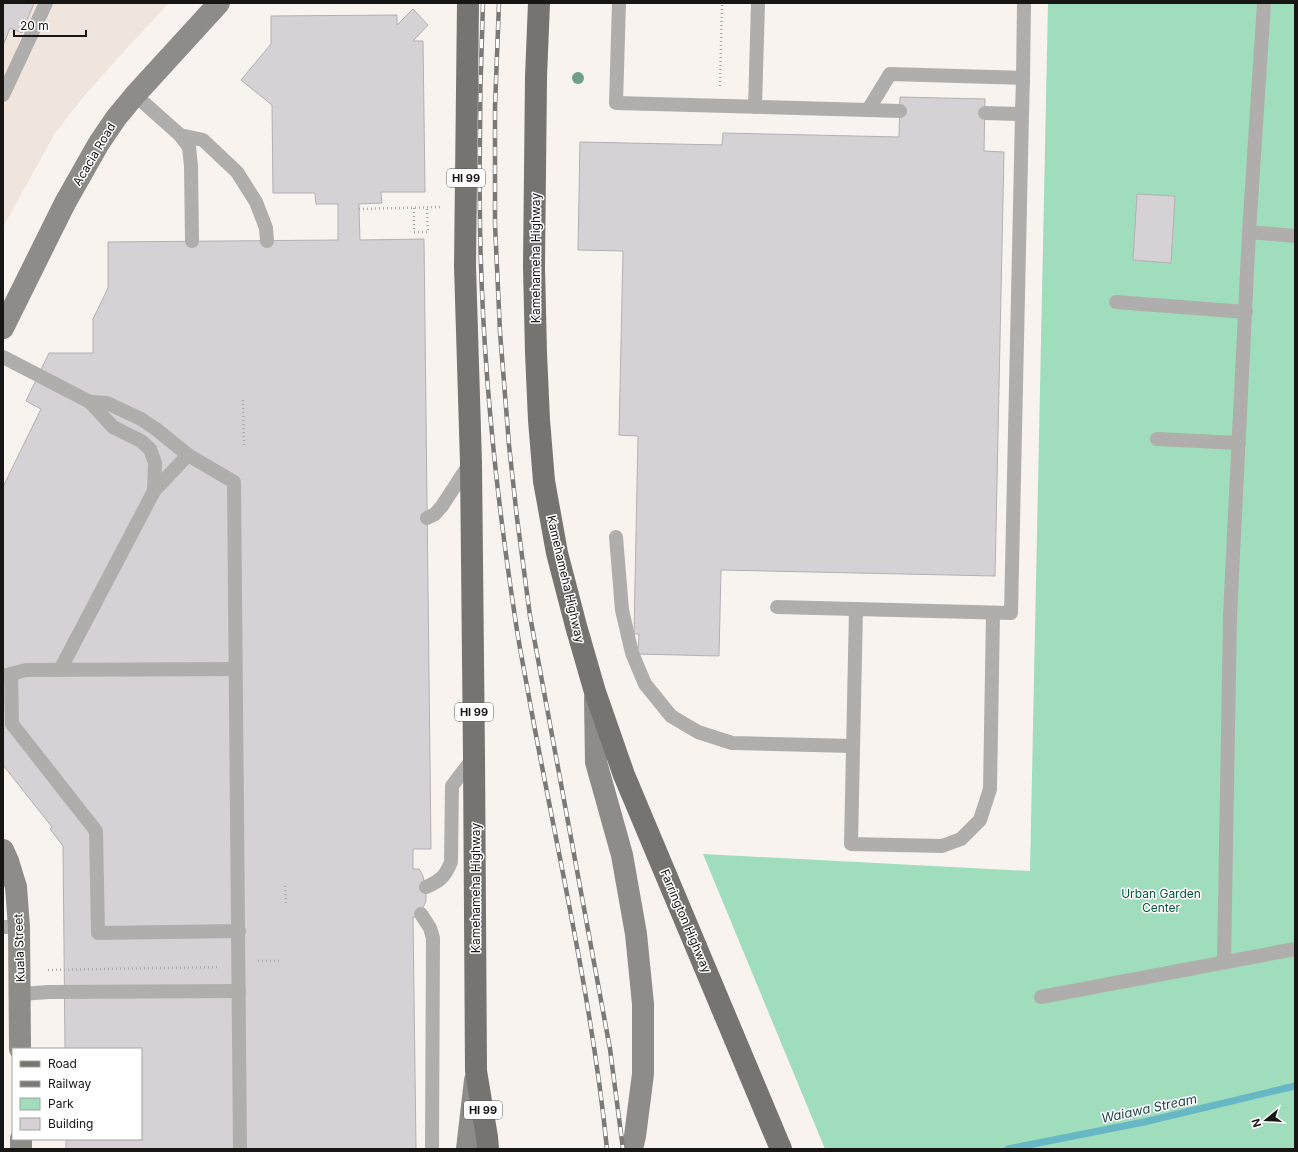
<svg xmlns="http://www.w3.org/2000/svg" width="1298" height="1152" viewBox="0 0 1298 1152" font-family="Inter,sans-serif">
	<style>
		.built { fill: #f0e5dc }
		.green { fill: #a0ddbd }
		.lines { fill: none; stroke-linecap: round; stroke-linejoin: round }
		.stream { stroke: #67b8c4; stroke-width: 7 }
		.building { fill: #d5d1d5; stroke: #b3afb3 }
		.path { stroke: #afaba8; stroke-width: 2.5; stroke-dasharray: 1 3; stroke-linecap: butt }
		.lane { stroke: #afaeac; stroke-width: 14 }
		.secondary { stroke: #8d8c89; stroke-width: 22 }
		.primary { stroke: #757470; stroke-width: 22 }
		.rail-casing { stroke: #7c7876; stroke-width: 4.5 }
		.rail { stroke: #fff; stroke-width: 3; stroke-dasharray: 9; stroke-linecap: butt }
		.tree { fill: #719d8b }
		.labels { text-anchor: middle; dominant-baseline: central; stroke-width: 3; stroke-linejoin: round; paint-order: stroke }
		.shield { fill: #fff; stroke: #5d5c5b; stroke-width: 1 }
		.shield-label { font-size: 11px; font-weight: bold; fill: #181615 }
		.street-label { font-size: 12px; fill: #181615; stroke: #fff }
		.park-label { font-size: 12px; fill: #035739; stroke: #fff }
		.water-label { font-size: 13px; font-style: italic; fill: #20464c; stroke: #fff }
	</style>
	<rect width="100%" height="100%" fill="#f8f3ef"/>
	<polygon class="built" points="3,3 169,3 117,59 85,95 55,133 3,227"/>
	<polygon class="green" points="1048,3 1295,3 1295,1149 825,1149 703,854 1030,871"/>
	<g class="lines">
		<polyline class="stream" points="1008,1149 1144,1122 1295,1086"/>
	</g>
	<g class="building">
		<polygon points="3,3 34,3 22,33 10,28 3,46"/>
		<polygon points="413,9 428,25 413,41 423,41 425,192 381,192 382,203 359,204 359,209 360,240 424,239 431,849 413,849 413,869 419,869 423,876 426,893 426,901 419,917 413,917 416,1149 66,1149 66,1139 141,1139 141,1049 65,1049 63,846 50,829 52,827 3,765 3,487 41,409 26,401 49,353 93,353 93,319 108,288 108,242 338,240 338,204 316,204 315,193 273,193 272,105 241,80 271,44 271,16 397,15 397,25"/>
		<polygon points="900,97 985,99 984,151 1004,152 995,576 721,570 719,656 638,654 639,634 634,634 638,436 619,435 623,251 578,250 580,142 722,145 723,133 899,137"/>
		<polygon points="1137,194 1175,196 1171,263 1133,260"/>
	</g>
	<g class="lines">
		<g class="path">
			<polyline points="720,86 722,3"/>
			<polyline points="414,208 414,232 428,232 427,208"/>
			<polyline points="359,209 440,207"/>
			<polyline points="243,400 244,448"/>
			<polyline points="285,886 286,903"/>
			<polyline points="258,961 282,961"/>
			<polyline points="48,970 220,967"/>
		</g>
		<g class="lane">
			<polyline points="619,3 616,103 868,110 890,74 1023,78 1024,3"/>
			<polyline points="3,95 46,3"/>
			<polyline points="135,95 180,135 189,147 191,166 192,241"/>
			<polyline points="755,107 758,3"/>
			<polyline points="868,110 900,111"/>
			<polyline points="985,113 1022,114 1023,78"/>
			<polyline points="180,135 203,140 237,172 256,202 266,228 267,241"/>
			<polyline points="1249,232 1295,236"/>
			<polyline points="1116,302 1246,312"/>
			<polyline points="3,357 90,402 113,427 141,441 150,449 155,463 154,491"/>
			<polyline points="90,402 107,403 141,419 156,429 188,455 234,482 240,1149"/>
			<polyline points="1157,439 1239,443"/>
			<polyline points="427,518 435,514 442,506 470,463"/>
			<polyline points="616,537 622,610 632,653 645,684 671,716 698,732 732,743 853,746"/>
			<polyline points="777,607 1011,613 1022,114"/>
			<polyline points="856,609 851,844 942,846 961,839 980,820 990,789 993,613"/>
			<polyline points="60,670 154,491 188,455"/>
			<polyline points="11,674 12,724 96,831 98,933 239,931"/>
			<polyline points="3,676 26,670 235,669"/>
			<path d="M426 887C440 881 445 877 451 862L452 786 474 757"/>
			<polyline points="421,914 430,928 433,938 432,1149"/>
			<polyline points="3,927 19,927"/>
			<polyline points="1224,962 1230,615 1249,232 1264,3"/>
			<polyline points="20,994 49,992 239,991"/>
			<polyline points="1041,997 1295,949"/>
		</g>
		<g class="secondary">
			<polyline points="3,328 65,203 99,143 116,118 135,95 219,3"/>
			<polyline points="595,698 596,762 622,855 636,934 643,1004 643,1074 635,1136 632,1149"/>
			<polyline points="3,850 8,861 16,887 19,927 20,1049"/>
			<polyline points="21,1139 21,1149"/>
			<polyline points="467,1149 475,1080"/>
		</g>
		<g class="primary">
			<polyline points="468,3 465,266 471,463 474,756 476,1071 487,1137 488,1149"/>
			<polyline points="539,3 536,77 534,267 536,353 539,420 544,481 557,553 576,626 595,692 624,775 781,1149"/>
		</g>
		<g class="rail-casing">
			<g id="rail">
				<path d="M483 3C480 77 479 150 480 224 482 355 495 487 515 617 519 646 525 674 530 703 557 851 592 999 607 1149"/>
				<polyline points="499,3 495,107 495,224 500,332 509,445 517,518 530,616 610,1049 623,1149"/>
			</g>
		</g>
		<use href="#rail" class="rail"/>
	</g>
	<circle class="tree" cx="578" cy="78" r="6"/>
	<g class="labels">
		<g class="shield">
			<rect x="447" y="169" width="38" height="18" rx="3"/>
			<rect x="455" y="703" width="38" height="18" rx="3"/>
			<rect x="464" y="1101" width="38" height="18" rx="3"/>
		</g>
		<g class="shield-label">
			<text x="466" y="178">HI 99</text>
			<text x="474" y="712">HI 99</text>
			<text x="483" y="1110">HI 99</text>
		</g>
		<g class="street-label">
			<text transform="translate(94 154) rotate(-59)">Acacia Road</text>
			<text transform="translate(535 258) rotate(-90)">Kamehameha Highway</text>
			<text transform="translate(566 579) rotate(77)">Kamehameha Highway</text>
			<text transform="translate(475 888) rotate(-90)">Kamehameha Highway</text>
			<text transform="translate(686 921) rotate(67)">Farrington Highway</text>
			<text transform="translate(19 948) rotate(-92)">Kuala Street</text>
		</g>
		<g class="park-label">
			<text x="1161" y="893">Urban Garden<tspan x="1161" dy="14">Center</tspan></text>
		</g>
		<g class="water-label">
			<text transform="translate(1149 1108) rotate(-12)">Waiawa Stream</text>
		</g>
	</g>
	<rect width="1298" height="1152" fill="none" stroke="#181615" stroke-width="8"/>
	<rect x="12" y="1048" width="130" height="92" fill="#ffffff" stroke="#a3a2a1"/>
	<rect x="20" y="1061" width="20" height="6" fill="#757470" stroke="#a3a2a1"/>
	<text x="48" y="1068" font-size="12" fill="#181615">Road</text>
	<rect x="20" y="1081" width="20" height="6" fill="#7c7876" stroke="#a3a2a1"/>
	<text x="48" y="1088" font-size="12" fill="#181615">Railway</text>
	<rect x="20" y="1098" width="20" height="12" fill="#a0ddbd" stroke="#a3a2a1"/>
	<text x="48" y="1108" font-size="12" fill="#181615">Park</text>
	<rect x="20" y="1118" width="20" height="12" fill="#d5d1d5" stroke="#a3a2a1"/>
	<text x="48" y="1128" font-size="12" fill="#181615">Building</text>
	<g transform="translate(1266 1120) rotate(252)" stroke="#ffffff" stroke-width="3" paint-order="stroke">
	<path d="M0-3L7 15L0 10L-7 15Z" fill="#181615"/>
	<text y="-6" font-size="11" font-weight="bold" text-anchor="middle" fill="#181615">N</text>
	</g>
	<path d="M14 30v6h72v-6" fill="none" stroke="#181615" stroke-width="2"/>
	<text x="20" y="30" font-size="12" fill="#181615" stroke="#ffffff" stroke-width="3" paint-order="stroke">20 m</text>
</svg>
